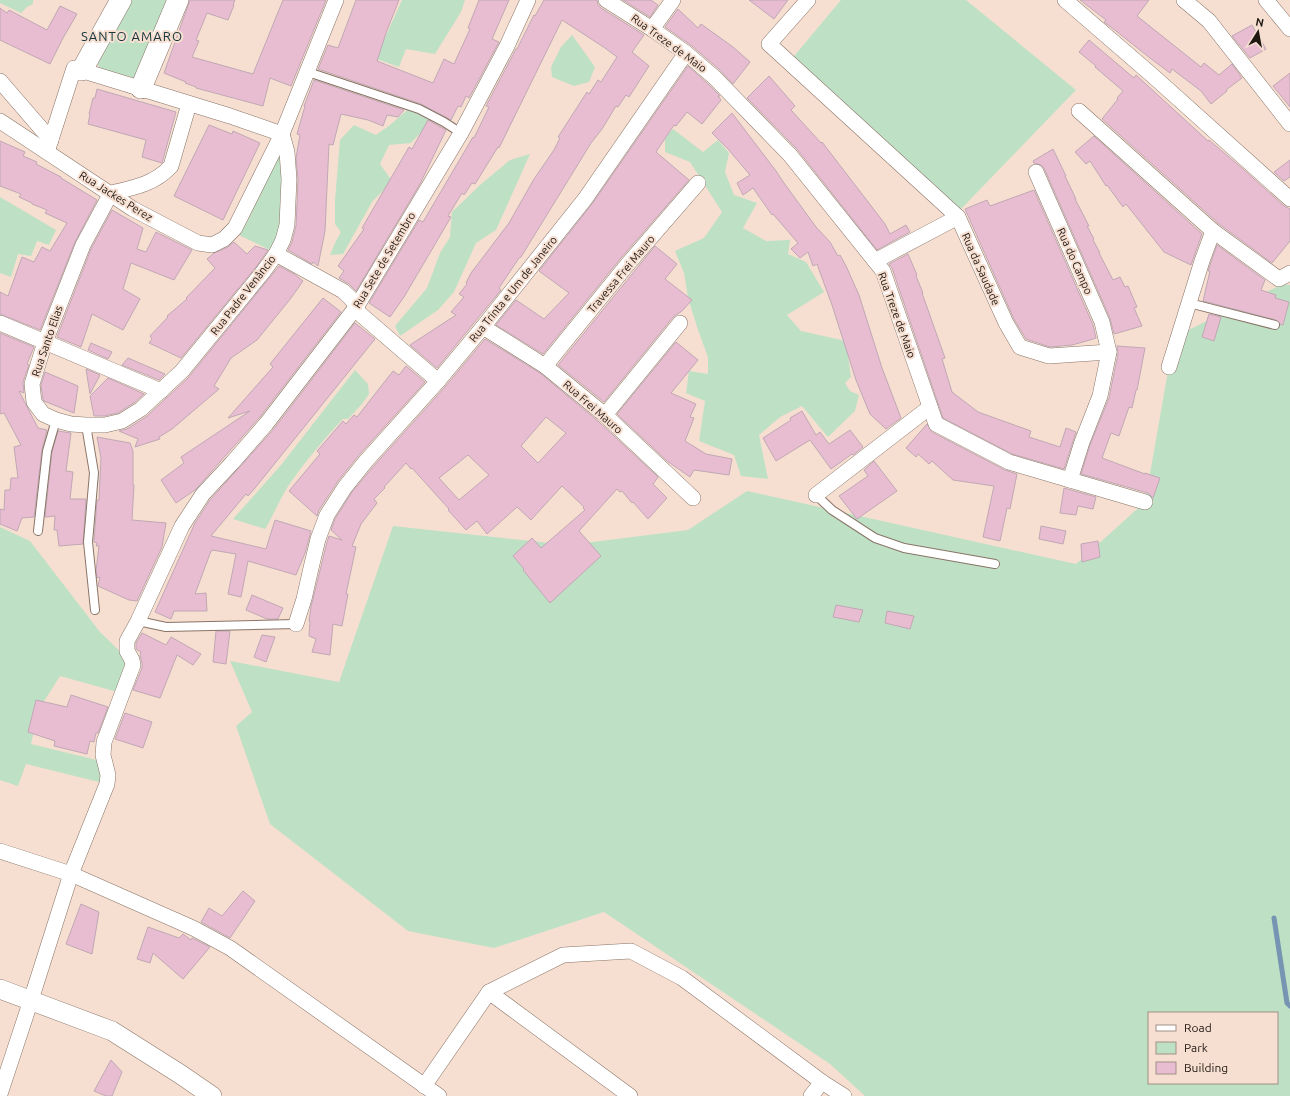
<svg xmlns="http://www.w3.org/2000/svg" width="1290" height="1096" viewBox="0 0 1290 1096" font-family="Ubuntu,sans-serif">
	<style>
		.green { fill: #bee1c5; fill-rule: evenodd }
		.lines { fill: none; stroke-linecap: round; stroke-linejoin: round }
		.stream { stroke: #7795b2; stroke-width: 5 }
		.building { fill: #e8bdd2; stroke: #c0a8b4; fill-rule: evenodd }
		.service-casing { stroke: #897467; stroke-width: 10 }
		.minor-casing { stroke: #897467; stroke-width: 16 }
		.tertiary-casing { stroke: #897467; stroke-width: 20 }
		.secondary-casing { stroke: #897467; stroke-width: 22 }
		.service { stroke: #fff; stroke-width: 8 }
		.minor { stroke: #fff; stroke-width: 15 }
		.tertiary { stroke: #fff; stroke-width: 19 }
		.secondary { stroke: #fff; stroke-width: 21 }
		.labels { text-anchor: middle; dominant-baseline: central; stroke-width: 4; stroke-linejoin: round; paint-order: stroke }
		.street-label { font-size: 11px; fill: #1f1712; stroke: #f6dfd1 }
		.quarter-label { font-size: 13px; letter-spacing: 1px; fill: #15363d; stroke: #f6dfd1 }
	</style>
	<rect width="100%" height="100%" fill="#f6dfd1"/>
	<g class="green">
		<polygon points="0,0 33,0 33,4 27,7 21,13 0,3"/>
		<polygon points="129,0 171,0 137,76 134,78 100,68 98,65 96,61"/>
		<polygon points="402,0 465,0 461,12 435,54 406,49 399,67 377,59 384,40"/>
		<polygon points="841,0 966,0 1076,90 960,210 790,61"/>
		<polygon points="572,35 595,67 589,82 574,86 552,77 551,67 561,47"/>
		<polygon points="412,106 435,117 411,143 389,145 380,164 392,181 372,202 343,254 330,255 335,243 341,232 335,224 335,200 340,140 354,125 376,135 390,125"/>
		<polygon points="673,129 703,152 718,140 729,153 725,172 734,195 757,203 743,228 766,241 790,240 788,254 806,262 824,292 787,315 801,331 846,341 851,377 845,383 850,391 859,395 855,411 828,437 802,406 780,417 759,435 768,479 741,476 734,455 699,441 705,401 686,393 689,371 708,374 708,357 698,330 688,298 684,273 675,251 704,238 722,212 690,162 665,152 665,137"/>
		<polygon points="282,149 281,224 275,240 270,250 239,235 246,224"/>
		<polygon points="530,154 496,230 476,243 454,292 438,310 400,336 395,326 427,288 440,253 450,237 452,212 480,185 510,160"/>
		<polygon points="0,197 56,230 49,245 37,241 31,256 18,254 11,277 0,273"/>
		<path d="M1283 284 1290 285V1096H865L830 1064 604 912 494 948 408 931 270 824 236 726 252 712 230 661 339 682 393 526 569 545 688 530 747 491 1076 564 1145 502 1174 337ZM1149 1013H1277V1083H1149Z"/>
		<path d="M355 370 368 384 369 394 362 404 348 419H343C323 440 303 464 287 488 279 501 273 516 265 529L233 519 281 465Z"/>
		<polygon points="0,527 30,541 100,632 132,663 121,693 60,676 39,709 31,744 105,762 99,782 26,764 18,786 0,780"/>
	</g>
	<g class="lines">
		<polyline class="stream" points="1274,918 1287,1003 1290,1006"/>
	</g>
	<g class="building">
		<polygon points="190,0 235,0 233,5 234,5 228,20 207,13 196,40 199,41 192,57 253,74 283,0 326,0 291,86 270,78 263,106 196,88 196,87 185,83 186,82 164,73"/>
		<polygon points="356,0 399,0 386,33 377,61 433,83 444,59 454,64 470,29 468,28 479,0 509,0 492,39 499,42 469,98 466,96 461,107 458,106 451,120 421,104 318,69 328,45 338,48"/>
		<polygon points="544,0 597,0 598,5 601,8 644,35 632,52 649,66 629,97 626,95 618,107 616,106 602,129 591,143 521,257 519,258 499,288 501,290 437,368 410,345 456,315 451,312 464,297 459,294 467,284 466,283 471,273 509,223 534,179 554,150 560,138 558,137 587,92 589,94 598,80 601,82 617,57 605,48 562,20 499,148 498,147 475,184 472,183 464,195 462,193 448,216 451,217 404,297 390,317 369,303 419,220 423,222 473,137 474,138 489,107 486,106 516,49 517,49 534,15 535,16"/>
		<polygon points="623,0 651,0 658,5 650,17"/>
		<polygon points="749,0 788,0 774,19"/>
		<polygon points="1080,0 1149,0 1137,16 1201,67 1204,63 1219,75 1232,64 1242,78 1226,90 1227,91 1211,104 1201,91 1172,69 1170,73 1150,58 1111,27 1104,22 1106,20"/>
		<polygon points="60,6 77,14 63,38 50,64 0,40 0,8 7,13 9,10 47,30"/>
		<polygon points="678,9 698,28 701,24 733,47 750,62 733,84 720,70 692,46 665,27"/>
		<polygon points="1252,25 1266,49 1250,58 1232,36"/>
		<polygon points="1089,40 1134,78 1136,75 1208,141 1209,140 1243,169 1284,206 1290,209 1290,241 1272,263 1219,224 1102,119 1118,99 1117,98 1123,91 1095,67 1096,66 1079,52"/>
		<polygon points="688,66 708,84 720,96 718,96 721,100 702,124 687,112 676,126 674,125 656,152 689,180 620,259 543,354 496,325 516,300 544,319 569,293 539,271 592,204"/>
		<polygon points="1290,73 1290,107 1273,86"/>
		<polygon points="769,76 795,106 791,110 821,143 822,142 885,224 890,234 906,225 910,232 877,250 797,149 747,98"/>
		<polygon points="314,80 404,110 398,117 387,115 383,126 368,120 341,114 333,145 329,144 325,231 318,266 313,262 312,264 288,250 292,242 296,226 298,179 296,158 300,135 297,134 305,106 304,106"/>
		<polygon points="97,89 176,112 162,163 142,157 146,140 88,124 90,114 89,114 93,98 95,98"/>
		<polygon points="732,113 776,171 784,183 816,227 830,242 838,256 840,255 846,266 859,295 882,368 901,418 886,429 870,414 865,402 856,380 832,305 817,264 813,266 808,252 800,258 791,249 798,243 773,214 772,215 753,188 743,195 737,183 750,175 728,149 712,133"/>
		<polygon points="428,120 446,130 420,184 356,291 349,284 339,278 344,271 338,266 364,229 362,228 409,147 412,149"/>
		<polygon points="209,125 232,134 233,131 260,143 223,220 174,196"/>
		<polygon points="1094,136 1202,234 1191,265 1164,252 1126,204 1123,207 1107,185 1106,186 1090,161 1086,164 1075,152"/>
		<polygon points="0,141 25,152 23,156 37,162 36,164 61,177 61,178 97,200 75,242 40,330 0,314 0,292 8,296 22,257 34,262 42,247 50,251 67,223 45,213 47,210 32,204 32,203 19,197 21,194 0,186"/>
		<polygon points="1053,149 1066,176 1065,176 1076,199 1075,199 1089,226 1087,226 1094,239 1093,240 1100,253 1099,253 1113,280 1120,277 1125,287 1128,286 1137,307 1134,308 1142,326 1114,334 1110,318 1044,168 1041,165 1034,163 1033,161"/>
		<polygon points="1290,160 1290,177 1284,181 1274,172"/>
		<polygon points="1034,190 1093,325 1096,338 1090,340 1072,345 1050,347 1026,339 1014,319 965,209 987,200 990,206"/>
		<polygon points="112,210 143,228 137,249 146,252 156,232 192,250 174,280 131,263 123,289 140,299 123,330 92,314 81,347 57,337 91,249"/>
		<polygon points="234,242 247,254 255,246 268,250 256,267 181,358 149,343 152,339 150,336 168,317 167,316 187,299 186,298 215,268 207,259 214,253 228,247"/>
		<polygon points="1217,245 1265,280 1261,290 1276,295 1275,298 1289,302 1283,325 1280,324 1276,320 1203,301 1210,271 1208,271"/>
		<polygon points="655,246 677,264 665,279 692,300 682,311 673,317 604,402 558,365"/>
		<polygon points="908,254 917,275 916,276 923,293 922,293 945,358 942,359 952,392 978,412 1031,431 1029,437 1060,447 1066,428 1076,432 1064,469 1012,454 943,418 892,268 889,264"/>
		<polygon points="279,266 294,274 303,281 291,298 257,340 231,358 214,386 219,389 172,429 159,437 160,439 135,447 138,439 119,431 127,429 146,417 188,378"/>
		<polygon points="323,298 341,312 259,418 195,490 176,503 161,480 184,463 181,457 250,411 228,418 273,367 270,364"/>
		<polygon points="1209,314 1221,317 1214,341 1202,337"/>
		<polygon points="355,323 375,339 255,488 248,496 246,494 211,536 266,549 275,520 311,531 305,553 296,575 248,561 241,597 228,594 236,554 212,550 212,551 211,551 195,594 206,593 207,611 174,611 171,619 155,612 195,523 210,500 273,430"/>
		<polygon points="0,333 34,347 27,364 29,365 23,382 24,393 19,391 38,428 47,430 42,450 34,517 22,518 17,531 0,524 0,509 4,510 5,490 10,490 11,478 18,478 14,447 21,445 4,413 0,414"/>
		<path d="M485 339 540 373 599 422 658 477 653 484 667 498 648 519 633 502 632 503 622 491 620 492 617 489 579 531 601 556 550 603 523 570 524 569 513 556 532 538 541 548 585 510 583 508 584 507 562 486 531 520 517 507 487 534 477 521 466 530 448 510 449 509 412 468 411 469 406 463 384 487 385 488 374 499 377 503 361 524 352 546 356 547 346 594H348L342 626 333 624 330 655 312 652 316 639 309 636 310 621H309L311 607 327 542 329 536 342 540 331 530 335 519 352 492 373 467 445 387ZM546 417 566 433 538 463 521 446ZM468 455 489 475 459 500 439 478Z"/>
		<polygon points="676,342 698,360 671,393 696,404 690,417 694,418 685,441 706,454 732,459 729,475 694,470 690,477 667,461 617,414"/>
		<polygon points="91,343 112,352 108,359 88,350"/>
		<polygon points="1117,346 1145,348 1137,390 1136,390 1132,408 1129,407 1119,436 1111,433 1102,458 1145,474 1145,473 1160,478 1153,498 1148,493 1081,474 1090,445 1109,398 1118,354"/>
		<polygon points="128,358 165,374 159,380 122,365"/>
		<polygon points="406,366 425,382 359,455 338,481 319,510 317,516 289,491 320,454 317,451 343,421 346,424 354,415 357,417 393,371 399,375"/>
		<polygon points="86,369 100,375 90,394"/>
		<polygon points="45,372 78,386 74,413 44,401 43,399 41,385"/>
		<polygon points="108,378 144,394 135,402 118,413 104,416 94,416 90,396"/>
		<polygon points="802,411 816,435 820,432 829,444 850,430 863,447 853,455 852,454 831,469 810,440 776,461 763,438 791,420 790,418"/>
		<polygon points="927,424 932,432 1005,470 1017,474 1010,509 1007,508 1000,541 983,537 994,486 953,480 932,461 929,464 918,454 916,457 906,448"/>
		<polygon points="58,431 71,433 66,471 73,472 70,499 86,499 83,544 59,546 57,530 54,530 55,516 45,517 52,452"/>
		<polygon points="97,437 130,443 133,451 133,485 134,485 132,520 166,523 162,547 137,601 129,600 98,586 100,577 97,578 96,571 99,546 96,546 97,543 94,542 97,500 99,500 101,458"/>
		<polygon points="874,461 897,491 857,519 839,496 868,476 864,470"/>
		<polygon points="1064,488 1096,497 1093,509 1078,506 1076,515 1060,513"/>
		<polygon points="1041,526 1066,531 1063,544 1039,539"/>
		<polygon points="1098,541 1100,557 1082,562 1081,544"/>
		<polygon points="252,595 283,608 278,619 267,619 246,610"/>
		<polygon points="836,605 863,610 859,622 833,617"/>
		<polygon points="887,611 914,616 910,629 885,623"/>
		<polygon points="216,631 230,631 226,664 213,662"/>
		<polygon points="142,633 166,645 171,637 201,654 193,665 177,655 160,698 133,690 142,668 142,663 140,655 141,652 136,649 136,643"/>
		<polygon points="262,635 275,637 266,662 254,657"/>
		<polygon points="71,695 108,707 98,733 96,733 94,742 90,741 87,754 54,746 55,741 28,732 36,700 67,707"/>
		<polygon points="125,713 152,722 143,748 115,739"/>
		<polygon points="243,891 255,901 230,938 201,922 209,908 222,916"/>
		<polygon points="81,904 99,912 92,954 66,944"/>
		<polygon points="148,927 179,938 183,934 191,940 192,938 210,947 183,979 153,953 150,963 137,959"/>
		<polygon points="111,1060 122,1072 112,1096 106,1096 94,1091"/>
	</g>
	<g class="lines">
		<g class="service-casing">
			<g id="service">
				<polyline points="308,72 419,109 444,122 461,133"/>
				<polyline points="1189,303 1275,325"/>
				<polyline points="86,425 94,473 88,542 95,610"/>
				<polyline points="816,495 832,510 875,538 904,548 995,564"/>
				<polyline points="38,531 47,451 56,420"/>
				<polyline points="138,621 166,627 296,624"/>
			</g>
		</g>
		<g class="minor-casing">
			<g id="minor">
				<polyline points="606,0 652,29 686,53 714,77 790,155 883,271 936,424 1009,462 1145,502"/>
				<polyline points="808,0 769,44 958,217 1006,323 1020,347 1049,356 1109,352"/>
				<polyline points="1065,0 1153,76 1290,199"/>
				<polyline points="1184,0 1209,21 1290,124"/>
				<polyline points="1266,0 1290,29"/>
				<polyline points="652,29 673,0"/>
				<polyline points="0,81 51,140"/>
				<path d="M189 104 171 166C155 184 133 188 111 193L83 245 45 342 32 384 34 402 43 414 56 420 71 424 86 425H105L122 421 141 409 182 371 263 272 276 254 283 240 287 225 289 179 287 152 282 134"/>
				<polyline points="1079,111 1213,231 1279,279 1290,273"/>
				<polyline points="0,121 133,209 198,243 212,245 224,239 235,228 282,134"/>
				<polyline points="47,152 74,68 230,116 282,134 336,0"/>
				<polyline points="1036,172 1102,322 1109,352 1100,396 1082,442 1070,480"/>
				<path d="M276 254 343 291C351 298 356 303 359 313L438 381"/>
				<polyline points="875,261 958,217"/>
				<polyline points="0,323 161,391"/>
				<polyline points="483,327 545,366 605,415 693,498"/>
				<polyline points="545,366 627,265 698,183"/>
				<polyline points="1169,367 1202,261 1213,231"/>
				<polyline points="605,415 680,323"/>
				<polyline points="816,495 930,407"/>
				<polyline points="296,624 304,599 311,568 318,539 327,515 345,487 366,461 438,381 483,327 585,199 686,53"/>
				<polyline points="0,851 71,874 193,928 230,948 439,1096"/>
				<polyline points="489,992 630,1096"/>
				<polyline points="424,1086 489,992 563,955 631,951 682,978 822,1082 844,1096"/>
				<polyline points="0,1094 31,1000 71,874 107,784 108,775 103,755 104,742 133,665 132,660 127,651 127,641 138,621 182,526 203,494 232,463 266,424 357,306 461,133 507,46 528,0"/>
				<polyline points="811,1096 822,1082"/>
			</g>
		</g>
		<g class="tertiary-casing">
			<polyline id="tertiary" points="0,989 112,1031 180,1074 212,1096"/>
		</g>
		<g class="secondary-casing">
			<g id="secondary">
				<polyline points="82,70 121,0"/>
				<polyline points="141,88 178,0"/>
			</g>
		</g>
		<use href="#service" class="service"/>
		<use href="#minor" class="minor"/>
		<use href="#tertiary" class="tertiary"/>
		<use href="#secondary" class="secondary"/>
	</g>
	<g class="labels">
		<g class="street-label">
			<text transform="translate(669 43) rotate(36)">Rua Treze de Maio</text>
			<text transform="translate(116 196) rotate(32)">Rua Jackes Perez</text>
			<text transform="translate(384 260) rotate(-59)">Rua Sete de Setembro</text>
			<text transform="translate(1075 261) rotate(66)">Rua do Campo</text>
			<text transform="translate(981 269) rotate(66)">Rua da Saudade</text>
			<text transform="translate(621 274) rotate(-50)">Travessa Frei Mauro</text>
			<text transform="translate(513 289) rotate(-51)">Rua Trinta e Um de Janeiro</text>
			<text transform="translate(243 295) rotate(-52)">Rua Padre Venâncio</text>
			<text transform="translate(897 315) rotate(70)">Rua Treze de Maio</text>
			<text transform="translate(47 341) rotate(-71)">Rua Santo Elias</text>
			<text transform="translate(593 407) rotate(41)">Rua Frei Mauro</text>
		</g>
		<g class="quarter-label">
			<text x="132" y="36">SANTO AMARO</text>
		</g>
	</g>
	<rect x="1148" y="1012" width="130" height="72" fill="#f6dfd1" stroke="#a08f85"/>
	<rect x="1156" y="1025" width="20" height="6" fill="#ffffff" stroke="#a08f85"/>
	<text x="1184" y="1032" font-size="12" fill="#1f1712">Road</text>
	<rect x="1156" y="1042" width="20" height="12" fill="#bee1c5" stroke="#a08f85"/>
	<text x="1184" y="1052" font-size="12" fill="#1f1712">Park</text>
	<rect x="1156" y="1062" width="20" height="12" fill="#e8bdd2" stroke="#a08f85"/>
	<text x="1184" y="1072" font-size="12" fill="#1f1712">Building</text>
	<g transform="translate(1258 32) rotate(11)" stroke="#f6dfd1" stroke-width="3" paint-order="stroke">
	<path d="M0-3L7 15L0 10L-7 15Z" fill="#1f1712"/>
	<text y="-6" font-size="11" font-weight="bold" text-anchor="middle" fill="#1f1712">N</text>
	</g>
</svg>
